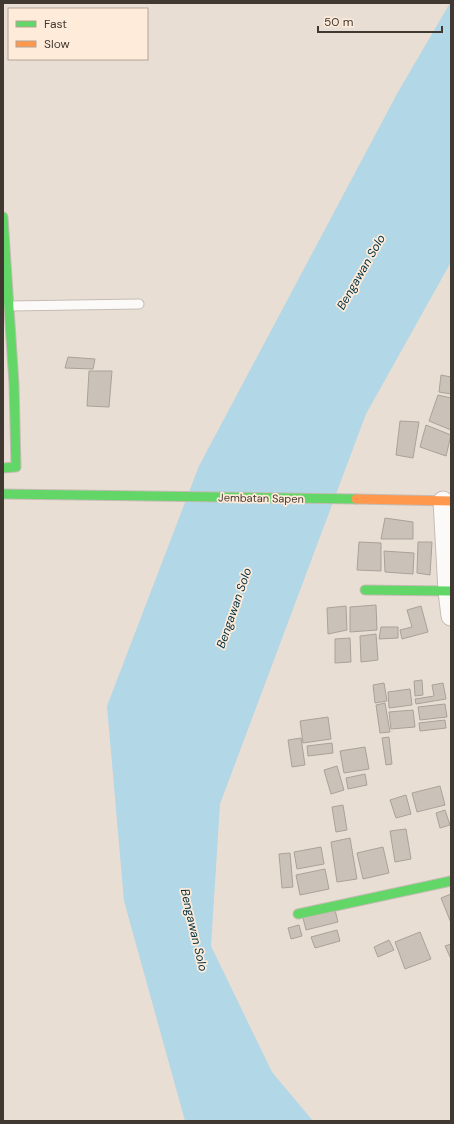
<svg xmlns="http://www.w3.org/2000/svg" width="454" height="1124" viewBox="0 0 454 1124" font-family="'DM Sans',sans-serif">
	<style>
		.water { fill: #b2d7e6 }
		.building { fill: #cac1b9; stroke: #aaa29a }
		.lines { fill: none; stroke-linecap: round; stroke-linejoin: round }
		.lane-casing { stroke: #c4bcb4; stroke-width: 11 }
		.street-casing { stroke: #c4bcb4; stroke-width: 21 }
		.fast-casing { stroke: #c4bcb4; stroke-width: 11 }
		.slow-casing { stroke: #c4bcb4; stroke-width: 11 }
		.lane { stroke: #fcfaf9; stroke-width: 9 }
		.street { stroke: #fcfaf9; stroke-width: 19 }
		.fast { stroke: #63d668; stroke-width: 9 }
		.slow { stroke: #ff974d; stroke-width: 9 }
		.labels { text-anchor: middle; dominant-baseline: central; stroke-width: 3.5; stroke-linejoin: round; paint-order: stroke }
		.street-label { font-size: 11px; fill: #403932; stroke: #feebd9 }
		.water-label { font-size: 12px; font-style: italic; fill: #003244; stroke: #feebd9 }
	</style>
	<rect width="100%" height="100%" fill="#e9ded4"/>
	<polygon class="water" points="450,3 451,262 366,414 220,804 211,946 272,1072 313,1121 185,1121 124,901 107,706 199,466 398,92"/>
	<g class="building">
		<polygon points="68,357 95,359 93,369 65,368"/>
		<polygon points="89,371 112,371 109,407 87,406"/>
		<polygon points="441,375 451,377 451,394 439,392"/>
		<polygon points="438,395 451,398 451,430 429,421"/>
		<polygon points="400,421 419,422 413,458 396,455"/>
		<polygon points="426,425 451,435 446,456 420,447"/>
		<polygon points="385,518 413,522 413,539 381,539"/>
		<polygon points="359,542 381,543 381,571 357,570"/>
		<polygon points="418,542 432,542 430,575 417,573"/>
		<polygon points="384,551 414,553 413,574 385,572"/>
		<polygon points="376,605 377,630 350,632 350,607"/>
		<polygon points="346,606 347,630 328,634 327,608"/>
		<polygon points="421,606 428,632 402,639 400,630 412,627 407,610"/>
		<polygon points="381,627 398,627 398,638 379,639"/>
		<polygon points="376,634 378,660 361,662 360,636"/>
		<polygon points="350,638 351,662 335,663 335,639"/>
		<polygon points="422,680 423,695 415,696 414,681"/>
		<polygon points="384,683 387,701 375,703 373,685"/>
		<polygon points="443,683 446,699 416,704 415,699 434,696 432,685"/>
		<polygon points="410,689 412,705 389,708 388,692"/>
		<polygon points="385,703 390,732 380,733 376,705"/>
		<polygon points="445,704 447,717 420,720 418,707"/>
		<polygon points="413,710 415,727 391,729 389,712"/>
		<polygon points="328,717 331,739 303,743 300,721"/>
		<polygon points="445,720 446,728 420,731 419,723"/>
		<polygon points="389,737 392,764 386,765 382,738"/>
		<polygon points="301,738 305,765 292,767 288,740"/>
		<polygon points="332,743 333,753 308,756 307,746"/>
		<polygon points="365,747 369,769 344,773 340,751"/>
		<polygon points="337,766 344,790 331,794 324,770"/>
		<polygon points="365,774 367,785 348,789 346,778"/>
		<polygon points="440,786 445,805 417,812 412,793"/>
		<polygon points="406,795 411,814 396,818 390,800"/>
		<polygon points="343,805 347,830 336,832 332,807"/>
		<polygon points="445,810 450,825 440,828 436,813"/>
		<polygon points="406,829 411,859 395,862 390,831"/>
		<polygon points="350,838 357,879 337,882 331,842"/>
		<polygon points="321,847 324,864 297,869 294,852"/>
		<polygon points="383,847 389,873 363,879 357,853"/>
		<polygon points="290,853 293,887 282,888 279,854"/>
		<polygon points="325,869 329,889 300,895 296,875"/>
		<polygon points="451,894 451,923 441,898"/>
		<polygon points="335,910 338,922 306,930 303,918"/>
		<polygon points="299,925 302,936 291,939 288,928"/>
		<polygon points="337,930 340,941 315,948 311,937"/>
		<polygon points="420,932 431,959 405,969 395,942"/>
		<polygon points="389,940 394,950 378,957 374,947"/>
		<polygon points="451,944 451,959 445,946"/>
	</g>
	<g class="lines">
		<g class="lane-casing">
			<polyline id="lane" points="10,306 139,304"/>
		</g>
		<g class="street-casing">
			<polyline id="street" points="443,501 448,591 451,616"/>
		</g>
		<g class="fast-casing">
			<g id="fast">
				<polyline points="3,217 14,384 16,467 3,468"/>
				<polyline points="3,494 356,499"/>
				<polyline points="365,590 451,591"/>
				<polyline points="298,914 451,881"/>
			</g>
		</g>
		<g class="slow-casing">
			<polyline id="slow" points="356,499 451,501"/>
		</g>
		<use href="#lane" class="lane"/>
		<use href="#street" class="street"/>
		<use href="#fast" class="fast"/>
		<use href="#slow" class="slow"/>
	</g>
	<g class="labels">
		<g class="street-label">
			<text transform="translate(261 498) rotate(1)">Jembatan Sapen</text>
		</g>
		<g class="water-label">
			<text transform="translate(361 272) rotate(-60)">Bengawan Solo</text>
			<text transform="translate(234 608) rotate(-71)">Bengawan Solo</text>
			<text transform="translate(194 930) rotate(77)">Bengawan Solo</text>
		</g>
	</g>
	<rect width="454" height="1124" fill="none" stroke="#403932" stroke-width="8"/>
	<rect x="8" y="8" width="140" height="52" fill="#feebd9" stroke="#b2a496"/>
	<rect x="16" y="21" width="20" height="6" fill="#63d668" stroke="#b2a496"/>
	<text x="44" y="28" font-size="12" fill="#403932">Fast</text>
	<rect x="16" y="41" width="20" height="6" fill="#ff974d" stroke="#b2a496"/>
	<text x="44" y="48" font-size="12" fill="#403932">Slow</text>
	<path d="M318 26v6h124v-6" fill="none" stroke="#403932" stroke-width="2"/>
	<text x="324" y="26" font-size="12" fill="#403932" stroke="#feebd9" stroke-width="3" paint-order="stroke">50 m</text>
</svg>
